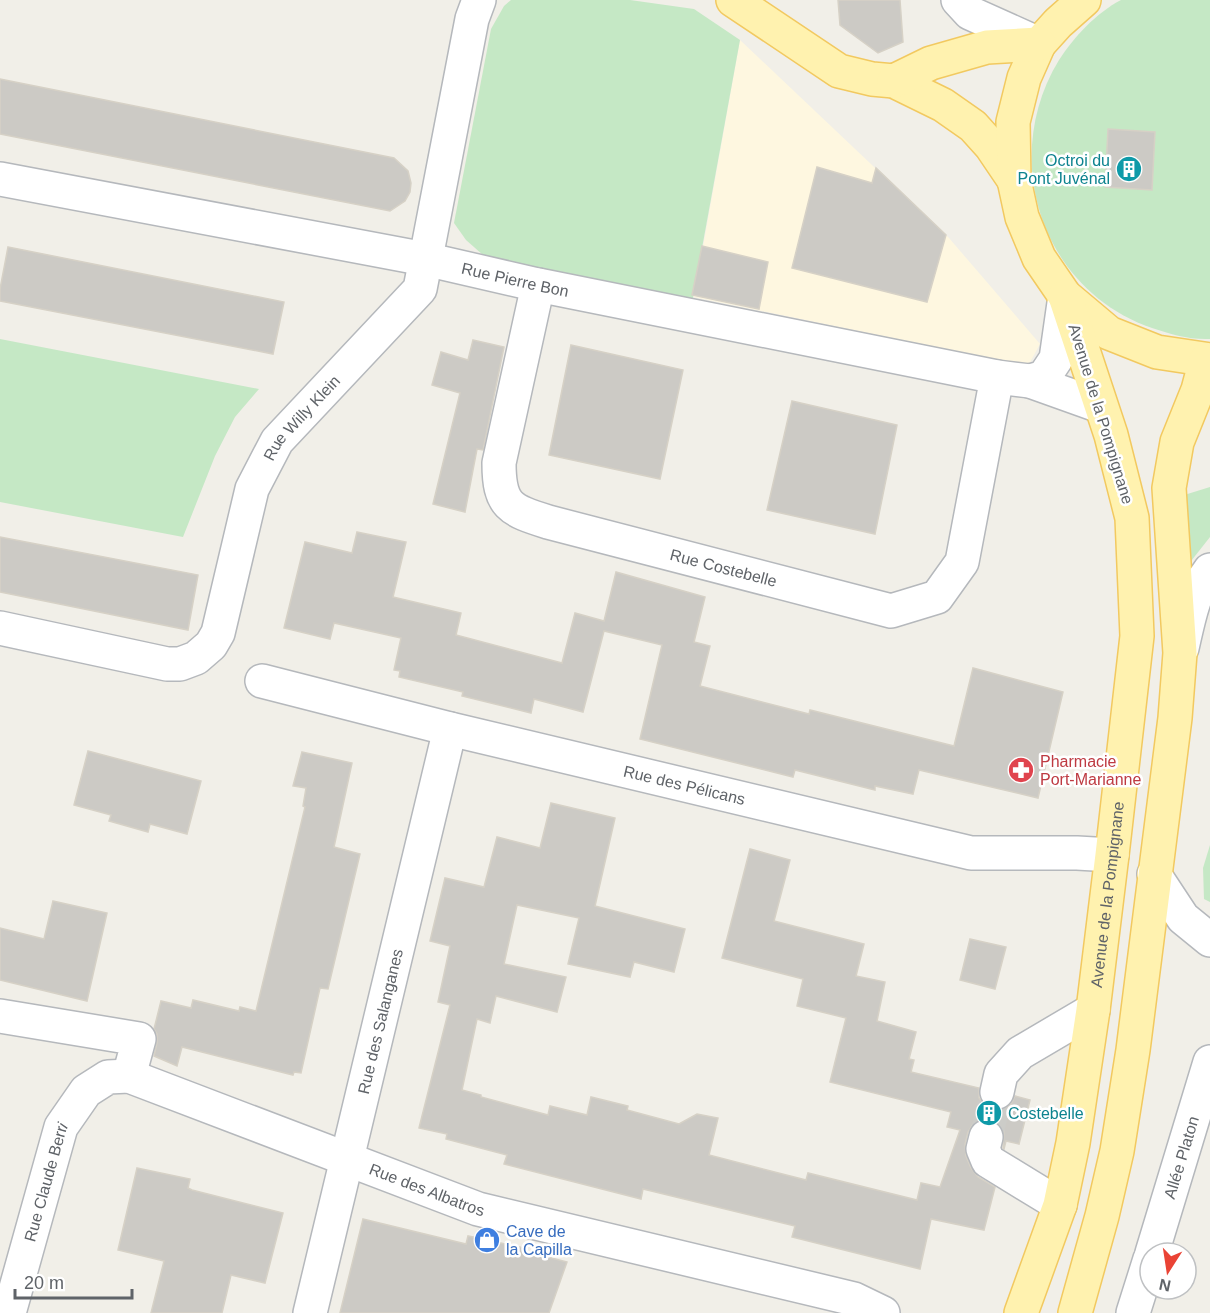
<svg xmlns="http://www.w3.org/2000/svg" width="1210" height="1313" viewBox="0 0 1210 1313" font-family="Arial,sans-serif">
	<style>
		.commercial { fill: #fef7e0 }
		.green { fill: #c5e8c5 }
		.building { fill: #cccac5; stroke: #d6d1c6; stroke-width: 1.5 }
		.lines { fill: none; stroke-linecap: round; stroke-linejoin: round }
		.minor-tunnel { stroke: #ccccc8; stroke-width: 33; stroke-dasharray: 33 16; stroke-linecap: butt }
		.minor-casing { stroke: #b5b8bc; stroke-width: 36 }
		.major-casing { stroke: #f2c960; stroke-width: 36 }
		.minor { stroke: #fff; stroke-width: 33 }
		.major { stroke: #fff2af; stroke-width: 33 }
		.labels { text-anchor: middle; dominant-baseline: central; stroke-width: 5; stroke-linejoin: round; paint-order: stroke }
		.culture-label { font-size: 16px; fill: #0d838f; stroke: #fff; text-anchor: end }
		.street-label { font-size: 16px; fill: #5f6368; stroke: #fff }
		.health-label { font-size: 16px; fill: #be3a42; stroke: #fff; text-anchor: start }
		.shop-label { font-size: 16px; fill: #366cbe; stroke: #fff; text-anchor: start }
	</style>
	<rect width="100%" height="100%" fill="#f1efe8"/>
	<polygon class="commercial" points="740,40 949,238 1040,344 1028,366 694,297"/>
	<g class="green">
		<polygon points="511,0 630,0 694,9 740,40 692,303 514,265 483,255 466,240 454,223 491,29 504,6"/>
		<path d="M1121 0H1210V339C1190 340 1170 334 1152 328 1041 290 999 158 1059 60 1074 37 1096 13 1121 0Z"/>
		<polygon points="0,339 259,389 235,417 215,456 183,537 0,502"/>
		<polygon points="1210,487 1210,537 1184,570 1181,496"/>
		<polygon points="1210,845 1210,902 1204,899 1203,868"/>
	</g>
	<g class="building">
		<polygon points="838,0 900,0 903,42 878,53 840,25"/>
		<polygon points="0,79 394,158 408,171 411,183 410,192 405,201 390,211 0,134"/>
		<polygon points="1108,129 1155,132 1152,190 1105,187"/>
		<polygon points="817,167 872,183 876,168 946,235 927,302 792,268"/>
		<polygon points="702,246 768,262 759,309 692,295"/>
		<polygon points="8,247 284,302 273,354 0,301 0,289"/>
		<polygon points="473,340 504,347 483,450 477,449 465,512 433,504 460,393 432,385 441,352 468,360"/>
		<polygon points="571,345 683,370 660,479 549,455"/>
		<polygon points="792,401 897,425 875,534 767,510"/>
		<polygon points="357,532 406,542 393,597 461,613 456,635 562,663 575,613 604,621 616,572 705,597 694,642 710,646 700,686 809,714 810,710 954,746 973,668 1063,692 1038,798 919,770 913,794 875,786 875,790 795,770 793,777 640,739 662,645 604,631 583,712 534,699 531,713 462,696 463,692 399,677 400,671 394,670 401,638 334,623 330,639 284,628 305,542 352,553"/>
		<polygon points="0,537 198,575 188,630 0,592"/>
		<polygon points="88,751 201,781 187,834 150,824 148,832 109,821 111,815 74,805"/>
		<polygon points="302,752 352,763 334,847 360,854 328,989 320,988 301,1073 294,1072 293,1075 182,1047 177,1066 154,1056 157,1043 157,1034 154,1029 161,1001 191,1008 193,1000 239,1011 240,1007 256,1011 305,807 303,806 306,788 293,786"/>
		<polygon points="551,803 615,818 595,906 685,929 674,972 634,962 630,977 568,964 579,918 517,905 504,964 566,977 557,1012 496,996 490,1023 477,1019 462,1090 481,1095 481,1097 548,1115 550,1106 587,1115 591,1097 628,1106 627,1110 679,1124 697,1114 718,1118 709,1155 806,1180 808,1173 917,1200 921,1183 940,1187 960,1130 947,1127 951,1112 830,1082 846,1018 797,1006 803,979 722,958 750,849 790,860 774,921 864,944 856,976 885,982 877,1021 916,1032 909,1059 914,1060 911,1072 979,1088 979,1098 985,1106 992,1110 1003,1110 1011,1104 1015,1096 1030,1100 1019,1144 1006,1141 1004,1149 1003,1148 1004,1131 999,1123 990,1119 981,1119 973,1124 968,1132 965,1144 966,1156 971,1168 978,1177 995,1187 984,1230 931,1219 920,1269 792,1237 795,1226 643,1189 641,1199 504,1164 507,1155 446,1139 447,1134 419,1128 450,1005 438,1002 450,946 430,941 445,878 484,887 497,837 540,848"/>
		<polygon points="53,901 107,913 87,1001 0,980 0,928 44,939"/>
		<polygon points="970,939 1006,947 995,989 960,980"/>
		<polygon points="137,1168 190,1179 188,1188 192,1190 283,1213 265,1283 231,1275 222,1313 151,1313 164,1261 118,1250"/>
		<polygon points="363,1219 466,1244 468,1236 524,1248 525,1251 567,1262 549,1313 340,1313"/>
	</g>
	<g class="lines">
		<polyline class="minor-tunnel" points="986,1137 997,1092"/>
		<g class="minor-casing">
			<g id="minor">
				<polyline points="958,0 970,13 1039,44"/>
				<path id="s1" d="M0 179 425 259 538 285 997 377 1030 381 1100 406"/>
				<path id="s2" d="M538 285 499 463C499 506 510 510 548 522L891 611 937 597 962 562 997 377"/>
				<polyline points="1030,381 1044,377 1056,359 1065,296"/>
				<path id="s3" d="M0 628 167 664H180L196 658 211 645 218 633 252 489 277 441 420 289 472 19 479 0"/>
				<path d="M1182 648C1188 622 1193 592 1210 570"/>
				<path id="s4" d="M262 681 450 729 971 853H1077L1112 855"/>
				<polyline points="1154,874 1183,918 1210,940"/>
				<polyline points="0,1016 139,1039 129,1076"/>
				<polyline points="997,1092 1001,1074 1020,1053 1093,1010"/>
				<polyline points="986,1137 983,1149 988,1161 1060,1205"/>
				<path id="s5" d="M1152 1253 1210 1062"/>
				<path id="s6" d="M9 1313 61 1127 86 1091 108 1077 129 1076 478 1209 854 1299 883 1313"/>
				<path id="s7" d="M310 1313 450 729"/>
				<polyline points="1133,1313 1150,1259"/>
			</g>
		</g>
		<g class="major-casing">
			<g id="major">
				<polyline points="733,0 839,71 872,79 894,81 943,105 973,126 991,146 1014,180"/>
				<polyline points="1084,0 1058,23 1039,44 1024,78 1013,122 1014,180 1022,217 1039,258 1065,296 1109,333 1157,352 1210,360"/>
				<polyline points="894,81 931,63 987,47 1039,44"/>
				<path id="s8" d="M1021 1313 1060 1205 1073 1143 1093 1010 1112 855 1137 636 1132 518 1111 435 1065 296"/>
				<polyline points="1075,1313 1102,1216 1117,1151 1133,1050 1175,718 1180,653 1169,488 1177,442 1198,390 1206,360"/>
			</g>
		</g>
		<use href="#minor" class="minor"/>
		<use href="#major" class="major"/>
	</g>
	<defs>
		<g id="building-disc" transform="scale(1.35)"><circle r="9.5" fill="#0f9aa8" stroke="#fff"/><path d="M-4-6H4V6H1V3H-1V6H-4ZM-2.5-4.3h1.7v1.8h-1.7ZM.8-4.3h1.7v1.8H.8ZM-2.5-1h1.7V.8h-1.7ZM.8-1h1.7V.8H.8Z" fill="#fff"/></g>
		<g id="pharmacy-disc" transform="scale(1.35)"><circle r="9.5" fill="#e0444e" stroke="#fff"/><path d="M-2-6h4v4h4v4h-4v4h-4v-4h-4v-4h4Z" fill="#fff"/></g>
		<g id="shop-disc" transform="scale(1.35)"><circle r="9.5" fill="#3f7fe0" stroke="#fff"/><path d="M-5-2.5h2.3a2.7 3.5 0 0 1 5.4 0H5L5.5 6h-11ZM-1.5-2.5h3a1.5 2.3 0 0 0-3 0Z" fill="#fff"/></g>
	</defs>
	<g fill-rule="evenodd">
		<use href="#building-disc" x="1129" y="169"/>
		<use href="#pharmacy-disc" x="1021" y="770"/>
		<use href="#building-disc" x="989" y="1113"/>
		<use href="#shop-disc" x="487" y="1240"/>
	</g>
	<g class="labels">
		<g class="culture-label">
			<text x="1110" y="160">Octroi du<tspan x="1110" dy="18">Pont Juvénal</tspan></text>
			<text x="1008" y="1113" text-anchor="start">Costebelle</text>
		</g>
		<g class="street-label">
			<text stroke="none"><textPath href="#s1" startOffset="525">Rue Pierre Bon</textPath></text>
			<text transform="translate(1101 414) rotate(73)">Avenue de la Pompignane</text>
			<text stroke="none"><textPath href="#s3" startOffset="470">Rue Willy Klein</textPath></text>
			<text stroke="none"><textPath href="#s2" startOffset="450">Rue Costebelle</textPath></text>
			<text stroke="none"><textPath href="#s4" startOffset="435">Rue des Pélicans</textPath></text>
			<text stroke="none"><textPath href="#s8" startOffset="429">Avenue de la Pompignane</textPath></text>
			<text stroke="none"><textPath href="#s7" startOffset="300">Rue des Salanganes</textPath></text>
			<text stroke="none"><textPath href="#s5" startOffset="100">Allée Platon</textPath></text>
			<text stroke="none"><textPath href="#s6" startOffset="136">Rue Claude Berri</textPath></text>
			<text stroke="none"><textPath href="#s6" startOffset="603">Rue des Albatros</textPath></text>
		</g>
		<g class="health-label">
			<text x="1040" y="761">Pharmacie<tspan x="1040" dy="18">Port-Marianne</tspan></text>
		</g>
		<g class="shop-label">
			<text x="506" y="1231">Cave de<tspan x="506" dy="18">la Capilla</tspan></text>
		</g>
	</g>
	<g transform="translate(1168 1271) rotate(192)"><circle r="28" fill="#ffffff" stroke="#bfc1c3" stroke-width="1.5"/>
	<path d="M0-4.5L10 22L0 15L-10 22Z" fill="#ea4335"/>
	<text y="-9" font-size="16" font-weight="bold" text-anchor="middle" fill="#5f6368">N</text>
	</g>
	<path d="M15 1289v9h117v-9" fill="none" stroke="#5f6368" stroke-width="3"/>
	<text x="24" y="1289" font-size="18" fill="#5f6368" stroke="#ffffff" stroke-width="4.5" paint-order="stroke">20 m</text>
</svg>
